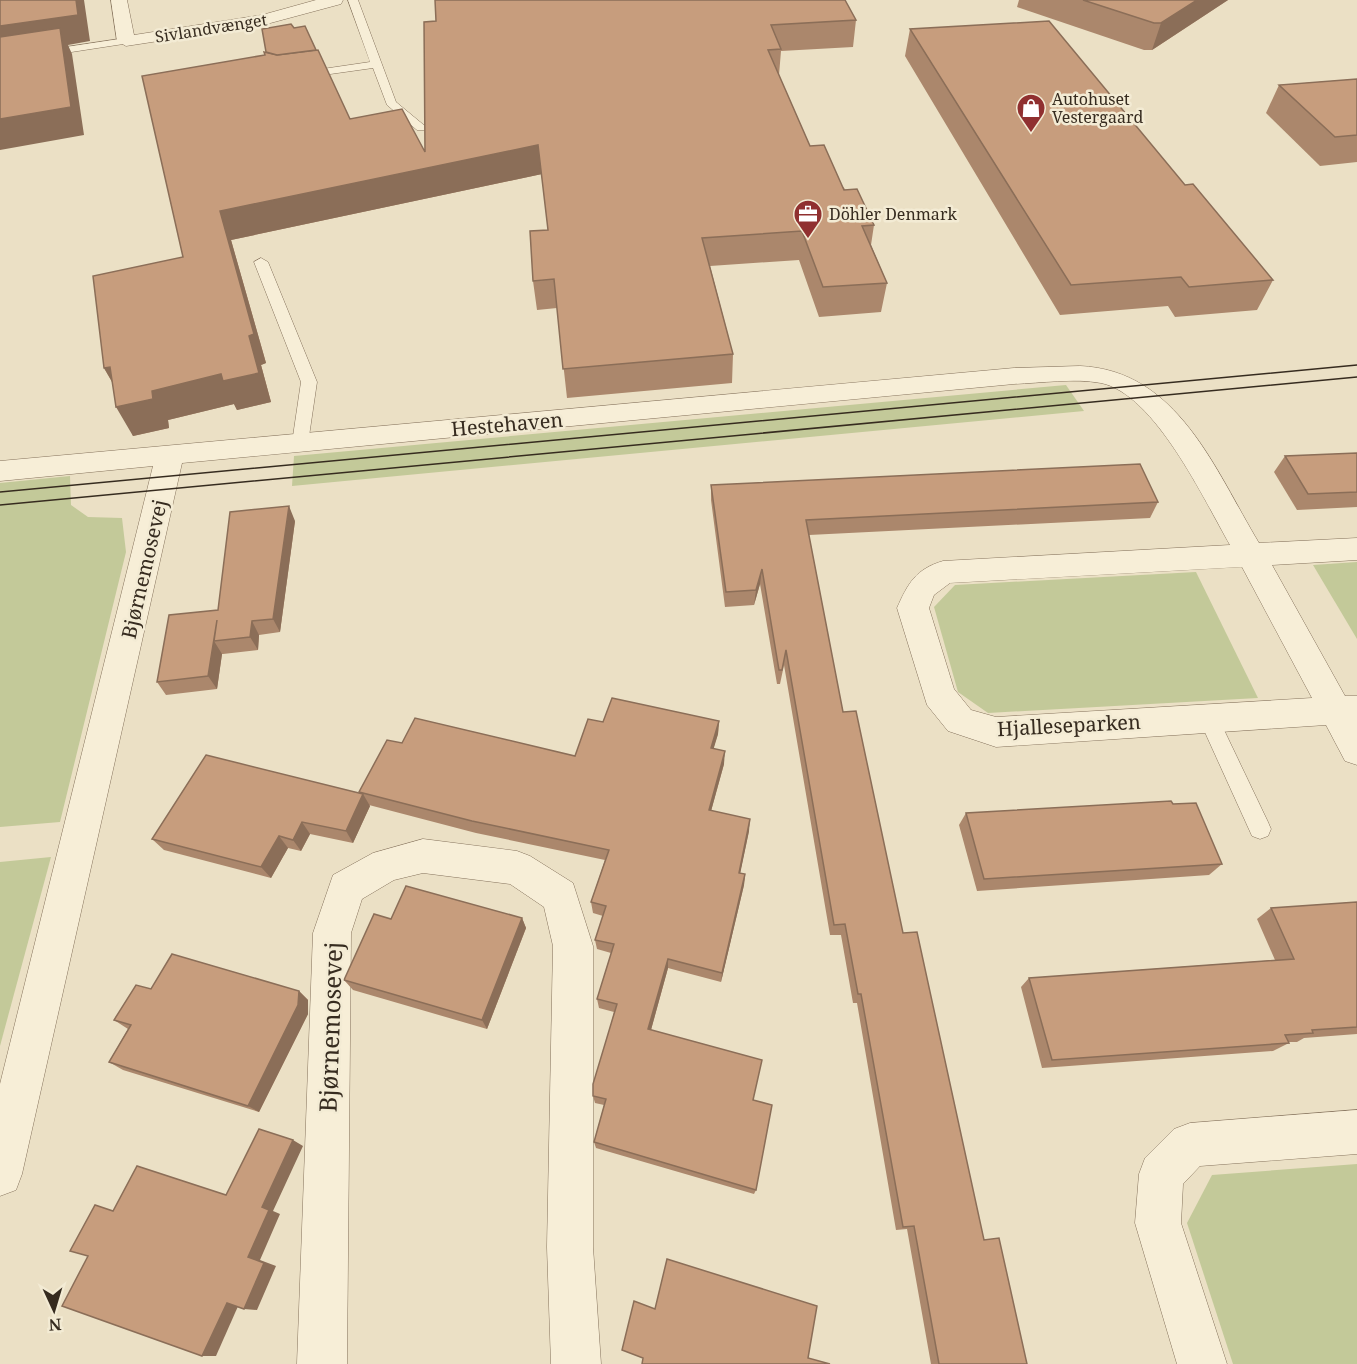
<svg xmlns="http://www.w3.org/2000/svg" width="1357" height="1364" viewBox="0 0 1357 1364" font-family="'Noto Serif',serif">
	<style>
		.green { fill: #c3c999 }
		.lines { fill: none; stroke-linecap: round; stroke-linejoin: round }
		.service-casing { stroke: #85725c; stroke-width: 1 }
		.minor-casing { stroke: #85725c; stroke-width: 1 }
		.service { fill: #f7eed7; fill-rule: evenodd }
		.minor { fill: #f7eed7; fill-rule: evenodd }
		.tram { stroke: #362b1f; stroke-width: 1.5 }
		.wall { fill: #ab876c }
		.shaded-wall { fill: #8b6e58 }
		.building { fill: #c79d7d; stroke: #8b6e58; stroke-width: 1.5 }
		.labels { text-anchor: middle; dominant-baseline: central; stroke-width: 5; stroke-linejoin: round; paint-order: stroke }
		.far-street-label { font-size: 16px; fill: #362b1f; stroke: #f3ebd4 }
		.far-poi-label { font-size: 16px; fill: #362b1f; stroke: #f3ebd4; text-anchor: start }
		.street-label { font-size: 20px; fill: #362b1f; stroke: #f3ebd4 }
		.near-street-label { font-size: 24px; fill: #362b1f; stroke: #f3ebd4 }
	</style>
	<rect width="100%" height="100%" fill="#ebe0c5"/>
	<g class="green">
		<polygon points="1066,385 1084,411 292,486 294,456"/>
		<polygon points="70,476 71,505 88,517 122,518 126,552 60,822 0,827 0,483"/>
		<polygon points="1357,562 1357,639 1313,565"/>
		<polygon points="1196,572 1258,698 988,713 958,692 934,607 955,585"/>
		<polygon points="51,857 0,1046 0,862"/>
		<polygon points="1357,1164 1357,1364 1233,1364 1187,1223 1212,1175"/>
	</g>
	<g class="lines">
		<g class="service-casing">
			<g id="service">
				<polygon points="348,0 358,0 396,102 425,126 425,130 417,130 387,105 373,68 302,78 297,75 302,72 370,62"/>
				<polygon points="126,38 131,41 130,43 0,63 0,57"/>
				<polygon points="261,258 268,262 317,382 308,443 300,448 292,443 301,382 254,262"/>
				<polygon points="1208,709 1215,711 1268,822 1271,829 1268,836 1260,839 1252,836 1198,717 1201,711"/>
			</g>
		</g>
		<g class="minor-casing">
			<g id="minor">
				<polygon points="111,0 127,0 134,35 262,15 316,0 343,0 341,4 263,25 126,46 117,41"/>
				<path d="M1080 366C1178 370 1215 470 1259 543L1357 538V560L1272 565 1345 696H1357V765L1345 761 1326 725 996 747 948 731 927 705 897 608C908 583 916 569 943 561L1230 545C1204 500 1155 394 1101 383 1074 378 1042 383 1014 384L182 463 22 1174 16 1190 0 1196V1084L153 466 0 481V461L1014 368ZM1242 567 1312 698 996 717 971 710 954 689 929 608 934 595 950 583Z"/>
				<polygon points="423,839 517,851 530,856 573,883 593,946 593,1247 601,1364 551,1364 547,1247 553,946 544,907 510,884 423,873 394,880 362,899 351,933 347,1364 297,1364 313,933 333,875 373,853"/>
				<polygon points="1357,1110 1357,1154 1200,1166 1183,1184 1181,1223 1227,1364 1177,1364 1135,1223 1139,1174 1145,1158 1174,1129 1190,1123"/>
			</g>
		</g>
		<use href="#service" class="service"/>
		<use href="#minor" class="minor"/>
		<g class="tram">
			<polyline points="0,492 1357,365"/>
			<polyline points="0,505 1357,377"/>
		</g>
	</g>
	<g class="wall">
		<polygon points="1019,0 1228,0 1152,50 1144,50 1017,7"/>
		<polygon points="856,20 853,47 781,51 779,75 810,146 874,225 871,245 887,283 881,312 819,317 799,260 710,266 733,354 732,383 567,398 557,308 537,310 533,281 548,230 542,174 231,240 266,363 261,365 271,402 237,410 234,404 168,420 169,428 133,436 112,382 104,368 183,257 265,55 266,52 294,28 316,50 350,119 425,152 424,22"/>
		<polygon points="910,29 1185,185 1273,280 1257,310 1175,317 1168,306 1060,315 905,56"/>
		<polygon points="1357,79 1357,162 1320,166 1266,113 1279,85"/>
		<polygon points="1357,453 1357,507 1297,510 1274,472 1285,456"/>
		<polygon points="711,485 1158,502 1150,518 809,535 843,712 903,933 984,1240 1027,1364 931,1364 907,1229 896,1230 857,1003 853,1003 841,935 830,935 784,665 780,684 777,684 760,584 754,605 725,607 711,500"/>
		<polygon points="295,521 280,632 259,635 258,650 223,654 222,654 217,689 166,695 157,682"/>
		<polygon points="719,721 718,734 713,749 724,764 711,811 749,831 740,873 745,874 744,885 721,982 668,968 651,1030 753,1100 756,1190 754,1194 596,1148 594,1142 604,1105 595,1103 593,1096 614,1012 599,1008 597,999 611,953 597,949 595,940 603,916 593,913 591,902 605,860 476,833 369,805 370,806 353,843 310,834 301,851 288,848 271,878 164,850 152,839 360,793 359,792 402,743 575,756 603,722"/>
		<polygon points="1173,804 1222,864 1209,875 977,891 959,825 966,813"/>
		<polygon points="1357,902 1357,1034 1304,1038 1297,1042 1289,1042 1289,1043 1273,1051 1042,1068 1021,987 1029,978 1275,960 1257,919 1271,908"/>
		<polygon points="522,918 526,928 487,1029 353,990 344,980 391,919"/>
		<polygon points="151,989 299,991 308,1000 308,1014 259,1112 123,1070 109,1062 128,1029 114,1020"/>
	</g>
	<g class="shaded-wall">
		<polygon points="76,0 84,0 90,41 68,45 72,54 84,135 0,150 0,26"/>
		<polygon points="1197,0 1228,0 1152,50 1161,23"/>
		<polygon points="538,145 542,174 231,240 266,363 261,365 271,402 237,410 234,404 168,420 169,428 133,436 116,407 152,391 249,336 220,211"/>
		<polygon points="110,367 121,397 104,368"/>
		<polygon points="289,506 295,521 280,632 273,619"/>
		<polygon points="762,569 760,584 754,605 756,590"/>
		<polygon points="217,620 214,641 222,654 217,689 208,676"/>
		<polygon points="252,621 259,635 258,650 250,637"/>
		<polygon points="719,721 718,734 710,761 711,748"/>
		<polygon points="725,751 724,764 708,822 709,810"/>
		<polygon points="363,794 370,806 353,843 346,831"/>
		<polygon points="750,819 749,831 738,884 739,873"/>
		<polygon points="302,822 310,834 301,851 293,840"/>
		<polygon points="279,836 288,848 271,878 261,867"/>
		<polygon points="745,874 744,885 721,982 722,973"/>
		<polygon points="522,918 526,928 487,1029 482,1020"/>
		<polygon points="668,959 668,968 649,1037 648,1029"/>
		<polygon points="299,991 308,1000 308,1014 259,1112 248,1106"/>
		<polygon points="293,1140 303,1146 273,1211 280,1214 260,1260 276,1266 257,1310 244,1309 248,1257 262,1207"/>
		<polygon points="227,1303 239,1304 216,1356 202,1356"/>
	</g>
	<g class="building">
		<polygon points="0,0 76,0 78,15 0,26"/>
		<polygon points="435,0 845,0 856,20 771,25 781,49 768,50 810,146 824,145 844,190 857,189 874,225 862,226 887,283 823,287 802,231 702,238 733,354 563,369 554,279 533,281 530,231 548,230 538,145 220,211 254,334 249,336 259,373 223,381 221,374 152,391 153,399 116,407 110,367 104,368 93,276 183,257 142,76 265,55 264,52 277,55 318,50 350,119 402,109 425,152 424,22 436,21"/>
		<polygon points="1083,0 1197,0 1161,23 1154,23"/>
		<polygon points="1049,21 1185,185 1193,184 1273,280 1189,287 1181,277 1071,285 910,29"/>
		<polygon points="291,24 294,28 305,26 316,50 277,55 266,52 262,29"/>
		<polygon points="60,28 71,107 0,119 0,37"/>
		<polygon points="1357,79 1357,135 1335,137 1279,85"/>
		<polygon points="1357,453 1357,492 1308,494 1285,456"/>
		<polygon points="1140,464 1158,502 806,520 843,712 856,711 903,933 917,932 984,1240 999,1238 1027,1364 939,1364 914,1226 903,1227 861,994 858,994 845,924 834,925 786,650 782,670 779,670 762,569 756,590 726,592 711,485"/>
		<polygon points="289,506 273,619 252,621 250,637 214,641 217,620 208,676 157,682 169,615 218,610 230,512"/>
		<polygon points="612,698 719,721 711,748 725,751 709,810 750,819 739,873 745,874 722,973 668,959 648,1029 762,1060 753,1100 772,1105 756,1190 594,1142 606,1099 593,1096 593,1084 617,1004 597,999 614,944 595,940 606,906 591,902 609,850 472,821 359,792 387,740 402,743 415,718 575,756 588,719 603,722"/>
		<polygon points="206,755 363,794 346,831 302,822 293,840 279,836 261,867 152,839"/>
		<polygon points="1171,801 1173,804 1196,803 1222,864 984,879 966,813"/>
		<polygon points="406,886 522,918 482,1020 344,980 374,914 391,919"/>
		<polygon points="1357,902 1357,1027 1312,1030 1313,1033 1285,1035 1289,1043 1052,1060 1029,978 1294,959 1271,908"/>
		<polygon points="172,954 299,991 298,1005 248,1106 109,1062 131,1025 114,1020 136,985 151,989"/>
		<polygon points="259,1129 293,1140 262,1207 269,1210 248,1257 264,1263 244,1309 227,1303 202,1356 62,1306 88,1256 70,1251 95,1205 113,1211 137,1166 226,1195"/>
		<polygon points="667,1259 817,1306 808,1358 830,1364 642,1364 643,1358 622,1350 634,1301 655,1309"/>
	</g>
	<defs>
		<g id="shop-pin" transform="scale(1.5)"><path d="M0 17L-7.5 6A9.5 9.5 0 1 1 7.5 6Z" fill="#903030" stroke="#f3ebd4"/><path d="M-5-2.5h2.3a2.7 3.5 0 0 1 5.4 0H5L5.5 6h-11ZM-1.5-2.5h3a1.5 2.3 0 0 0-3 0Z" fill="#fff"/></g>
		<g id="office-pin" transform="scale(1.5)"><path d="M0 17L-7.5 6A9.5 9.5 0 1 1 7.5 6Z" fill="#903030" stroke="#f3ebd4"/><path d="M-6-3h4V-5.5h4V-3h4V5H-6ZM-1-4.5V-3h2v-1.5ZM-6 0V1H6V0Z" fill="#fff"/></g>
	</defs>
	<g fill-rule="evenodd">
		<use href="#shop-pin" x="1031" y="108"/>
		<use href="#office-pin" x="808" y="214"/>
	</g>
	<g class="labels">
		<g class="far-street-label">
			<text transform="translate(211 28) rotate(-9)">Sivlandvænget</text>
		</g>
		<g class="far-poi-label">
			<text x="1052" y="99">Autohuset<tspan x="1052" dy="18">Vestergaard</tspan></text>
			<text x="829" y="214">Döhler Denmark</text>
		</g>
		<g class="street-label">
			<text transform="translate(507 424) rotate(-5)">Hestehaven</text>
			<text transform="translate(144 569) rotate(-77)">Bjørnemosevej</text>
			<text transform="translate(1069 725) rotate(-3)">Hjalleseparken</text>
		</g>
		<g class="near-street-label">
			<text transform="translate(330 1027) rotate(-88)">Bjørnemosevej</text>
		</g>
	</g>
	<g transform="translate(54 1310) rotate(176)" stroke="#f3ebd4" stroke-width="4.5" paint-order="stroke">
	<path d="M0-4.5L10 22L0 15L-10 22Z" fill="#362b1f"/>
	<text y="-9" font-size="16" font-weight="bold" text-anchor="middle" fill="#362b1f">N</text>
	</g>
</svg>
